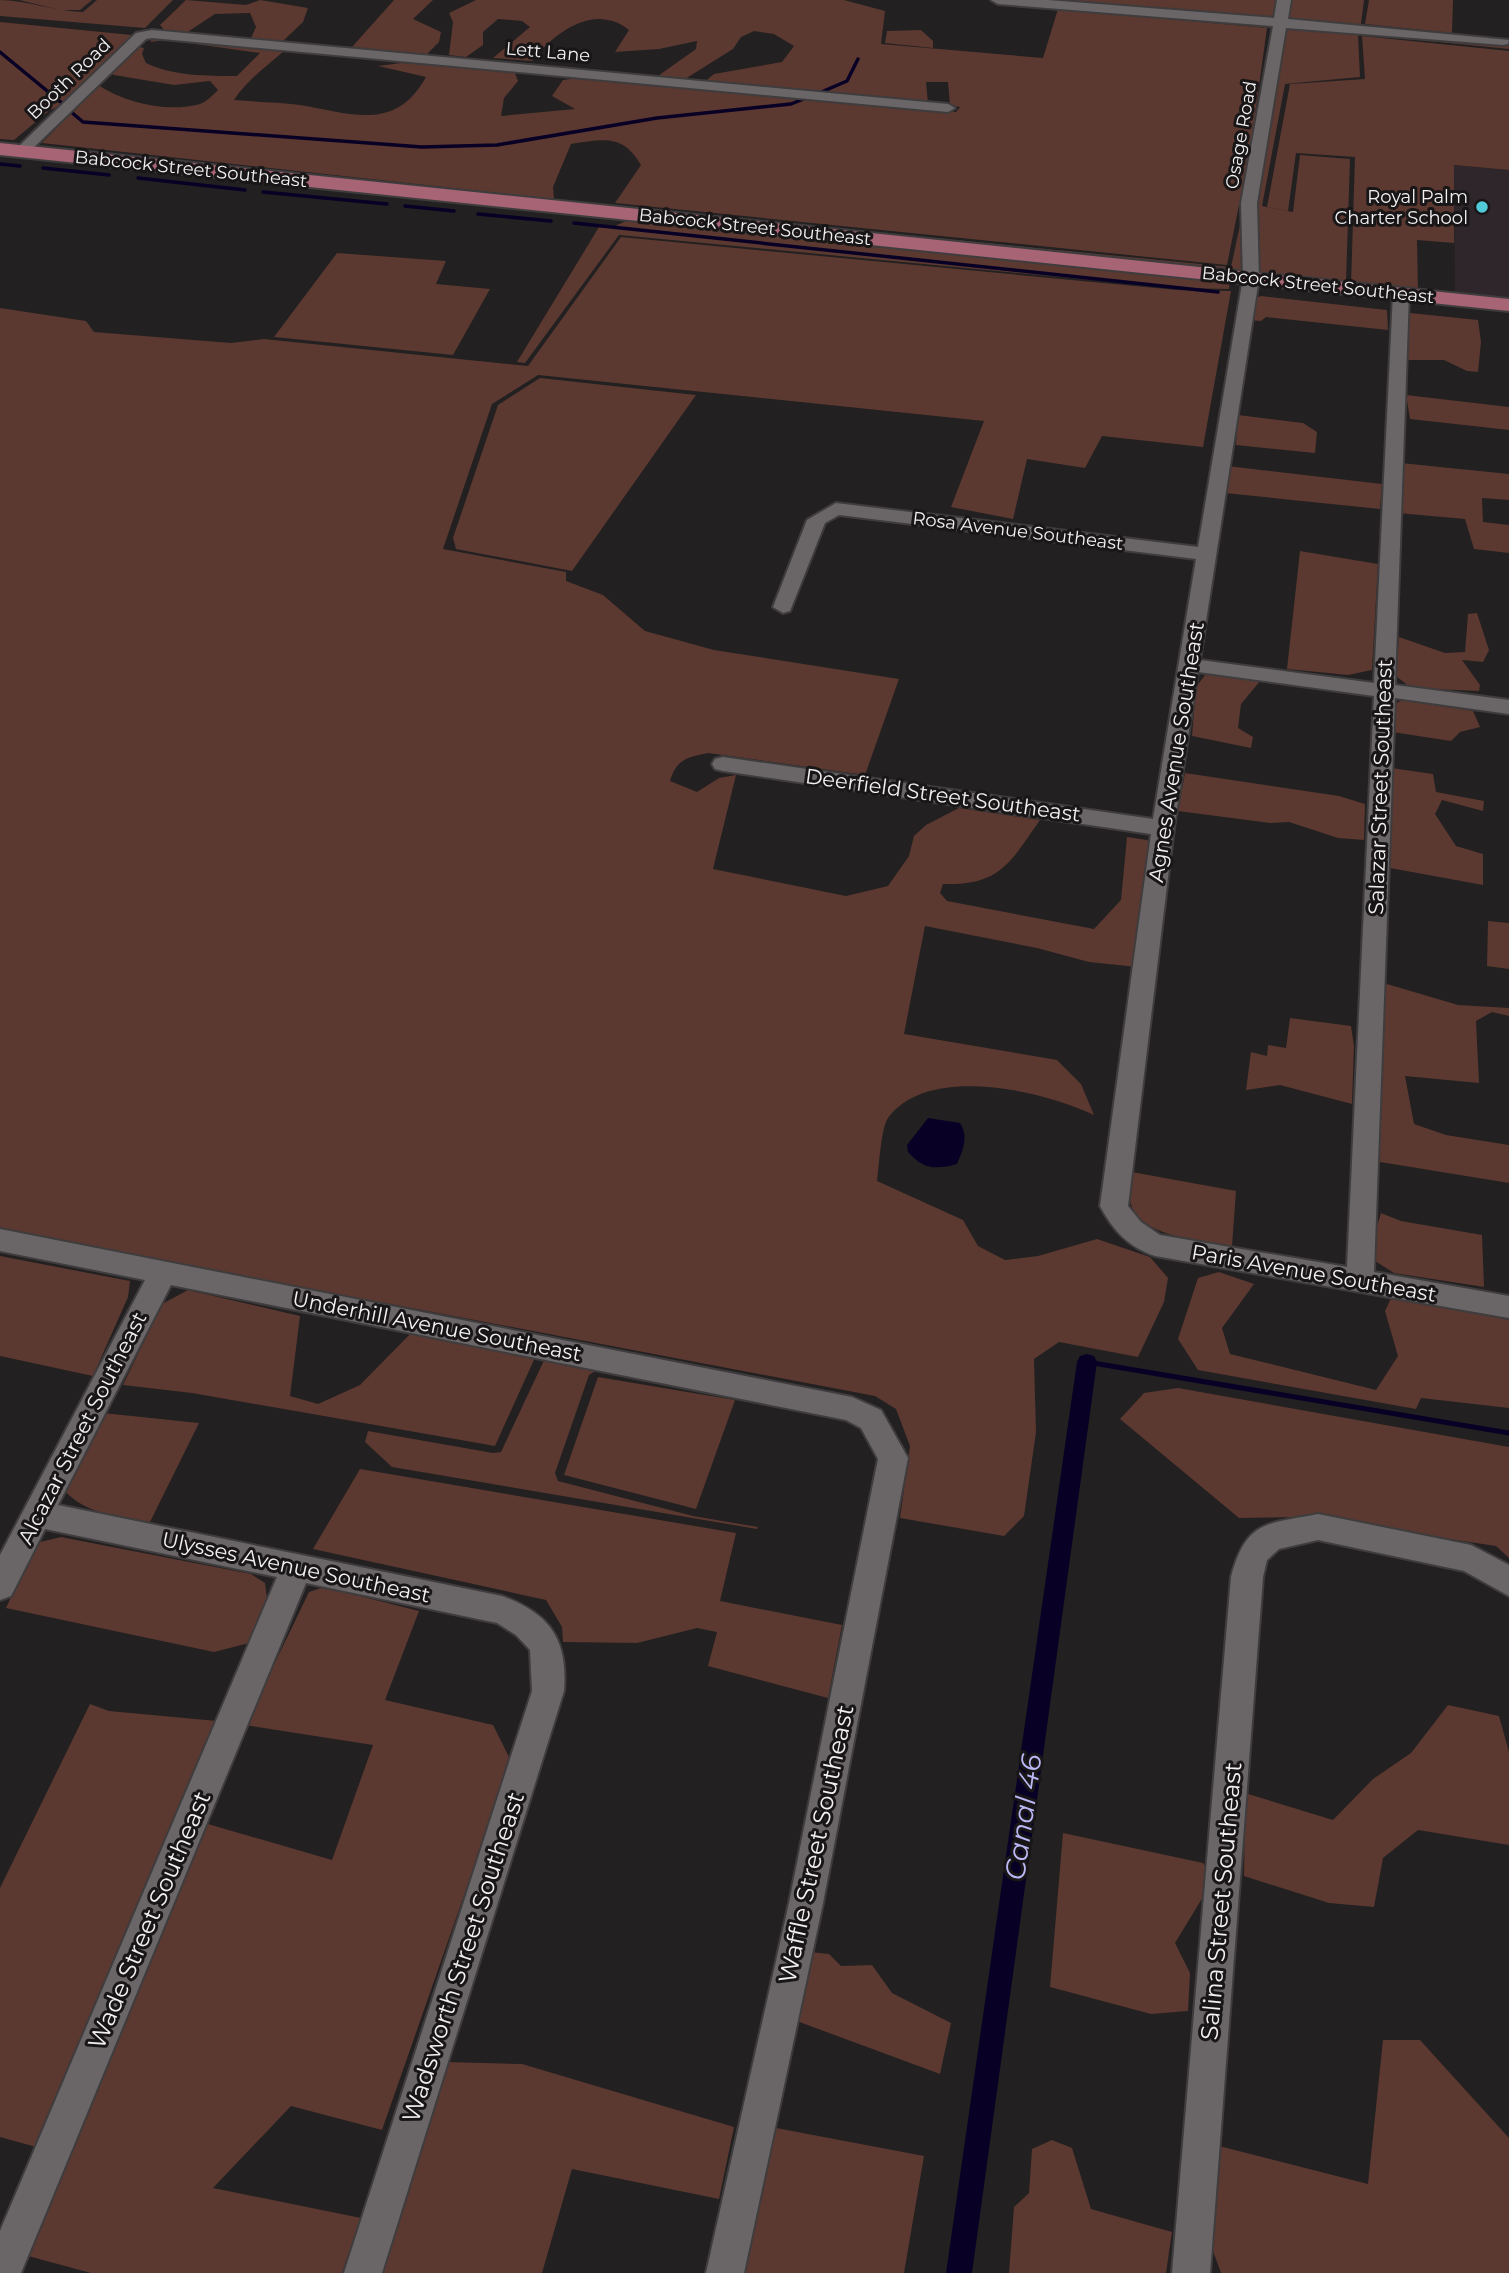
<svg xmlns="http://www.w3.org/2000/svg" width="1509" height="2273" viewBox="0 0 1509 2273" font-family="Montserrat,sans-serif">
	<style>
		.built { fill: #2e262b }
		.green { fill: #5b3830 }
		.water { fill: #080025 }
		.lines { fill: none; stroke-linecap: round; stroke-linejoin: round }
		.stream-far1 { stroke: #080025; stroke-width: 3.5 }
		.stream { stroke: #080025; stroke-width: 5 }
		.canal { fill: #080025; fill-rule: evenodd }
		.minor-casing { stroke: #3f3c3e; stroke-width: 4 }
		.major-casing { stroke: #3f3c3e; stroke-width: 4 }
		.minor { fill: #6a6668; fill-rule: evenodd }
		.major { fill: #a66474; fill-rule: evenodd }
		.poi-dot { fill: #52cbd8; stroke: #191618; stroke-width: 2.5 }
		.labels { text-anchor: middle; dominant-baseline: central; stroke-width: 6; stroke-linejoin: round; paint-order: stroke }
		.far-street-label { font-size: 18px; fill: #f2f0f1; stroke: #191618 }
		.far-poi-label { font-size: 18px; fill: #f2f0f1; stroke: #191618; text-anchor: end }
		.street-label { font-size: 21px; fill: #f2f0f1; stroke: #191618 }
		.near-street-label { font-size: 24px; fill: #f2f0f1; stroke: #191618 }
		.near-water-label { font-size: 28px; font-style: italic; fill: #bab7f5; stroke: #191618 }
	</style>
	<rect width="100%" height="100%" fill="#222021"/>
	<polygon class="built" points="1454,165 1509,170 1509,300 1455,295"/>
	<g class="green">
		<path d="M0 0C25 0 54 11 83 12L97 0H173L145 28 0 16Z"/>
		<polygon points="19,0 92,0 80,10 60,10"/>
		<polygon points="186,0 246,5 260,0 308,8 303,22 282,42 251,38 256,27 250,13 215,14 186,33 165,31 160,25"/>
		<polygon points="394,0 433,0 413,19 441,32 439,42 425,56 352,47"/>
		<path d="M476 0H844L885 11 881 44 1043 58 1058 9 1267 28 1243 202 1239 205 1227 265 615 203 641 165C623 134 604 139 571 144L553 187 554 199 42 143 98 85C126 103 167 113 200 104 206 102 213 95 218 90L210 81 174 85 114 75 108 72 135 46 144 48 142 54 146 63C172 76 208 76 237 76L260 53 167 40 150 42 154 37 284 51C266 67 247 80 234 100 256 102 278 102 300 105 350 113 395 133 426 77L378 66 401 63 514 71 518 81 504 98 501 116 575 109 552 96 563 80 585 77 956 112 960 107 950 105 948 82H926L928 103 703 83 714 74 782 62 794 46 774 34 754 31 741 37 733 49 685 79 658 76 696 49 697 41 659 49 615 52 629 30C594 2 554 33 532 61L493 58 530 27 522 21 498 19 483 32V45L466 57 449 55 453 22 449 13Z"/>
		<polygon points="1028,0 1364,0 1361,24 1369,26 1368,32 1509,45 1509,49 1358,34 1360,77 1285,84 1262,206 1293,212 1300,155 1350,159 1346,282 747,224 752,220 1231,267 1244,206 1249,202 1271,28 1138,16 1139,10"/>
		<polygon points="1369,0 1453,0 1452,33 1365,24"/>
		<polygon points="0,22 132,35 130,41 61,106 50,110 14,140 0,139"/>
		<polygon points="921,30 933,41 933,48 885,43 887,31"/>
		<polygon points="1362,36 1509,51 1509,170 1454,165 1454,243 1417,240 1418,292 1351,285 1355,157 1296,153 1288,211 1267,207 1290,84 1365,79"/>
		<polygon points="634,217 1230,279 1229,289 1177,288 619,235 525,363 517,362 599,227 611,228"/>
		<path d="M621 237 1177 290 1231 291 1203 447 1102 436 1085 468 1027 459 1013 519 951 507 984 421 538 375 492 404 443 549 566 572V581L603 595 645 631 714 650 899 679 865 775 708 753C687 757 676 760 670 781L697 792 719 778 736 775 713 869 846 896 888 886 909 856 914 836 926 825 959 808 1040 820C1010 863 1000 886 943 884L940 893 947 901 1094 929 1121 900 1127 837 1147 840 1154 846 1137 967 1089 962 1037 948 925 926 904 1034 1057 1060 1081 1084 1094 1115C1043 1091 928 1063 888 1118 881 1128 879 1167 877 1181L963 1220 978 1246 1005 1260 1038 1256 1097 1239 1150 1257 1168 1278 1164 1302 1138 1357 1059 1342 1034 1359 1036 1432 1024 1516 1004 1536 900 1518 910 1446 896 1409 875 1396 0 1230V308L86 321 94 332 231 343 264 339 528 366Z"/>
		<polygon points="337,253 446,261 436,284 490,289 453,355 274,337"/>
		<polygon points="1261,296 1387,310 1388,330 1266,317 1261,321 1248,320 1250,300"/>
		<polygon points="1410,313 1478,320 1481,342 1478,372 1467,371 1444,360 1407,360"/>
		<polygon points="540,378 696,395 572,571 456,549 453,538 498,405"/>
		<polygon points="1406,395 1509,407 1509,430 1410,419"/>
		<polygon points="1238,415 1303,423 1317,432 1315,453 1236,445"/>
		<polygon points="1401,463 1509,474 1509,500 1482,498 1483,522 1509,525 1509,553 1474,549 1465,519 1398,513"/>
		<polygon points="1227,466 1382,484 1380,509 1225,493"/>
		<polygon points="1300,551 1378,564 1372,670 1348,675 1287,669"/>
		<polygon points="1477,613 1489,650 1483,662 1462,660 1480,685 1479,691 1411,688 1396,676 1399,637 1445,653 1465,652 1468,614"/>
		<polygon points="1214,673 1261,680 1241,704 1238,728 1253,737 1251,748 1192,736 1196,687 1205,675"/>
		<polygon points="1402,700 1473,711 1480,727 1460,732 1451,741 1392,732 1393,705"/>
		<polygon points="1391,768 1433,774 1436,792 1484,801 1483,811 1442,800 1435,814 1456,846 1483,854 1483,885 1390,868 1387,857"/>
		<polygon points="1185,773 1339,796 1365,804 1364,840 1338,838 1289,822 1270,823 1178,811"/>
		<polygon points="1488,921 1509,923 1509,969 1487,966"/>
		<polygon points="1387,984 1458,1005 1509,1008 1509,1016 1492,1012 1476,1021 1479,1083 1405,1076 1414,1124 1446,1135 1509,1145 1509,1183 1374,1161 1381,1094 1379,994"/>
		<polygon points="1290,1018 1351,1026 1354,1046 1352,1104 1280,1085 1246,1090 1251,1052 1267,1056 1268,1045 1286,1048"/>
		<path d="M1132 1172 1236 1191 1232 1246C1203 1241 1135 1237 1130 1200 1129 1191 1132 1181 1132 1172Z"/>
		<polygon points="1381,1213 1401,1221 1482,1235 1484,1287 1394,1273 1375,1261 1375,1233"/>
		<polygon points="0,1256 130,1281 128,1297 93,1376 0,1356"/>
		<polygon points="1219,1272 1254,1284 1222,1328 1230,1354 1376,1390 1398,1356 1385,1311 1393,1294 1509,1320 1509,1408 1421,1398 1416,1409 1198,1370 1178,1339 1198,1278"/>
		<polygon points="188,1290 300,1316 290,1396 318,1404 360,1385 415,1329 538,1351 495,1446 192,1393 123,1385 162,1304"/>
		<polygon points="546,1356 597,1370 589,1375 555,1473 558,1481 693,1516 758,1527 757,1529 392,1467 365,1442 368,1431 493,1453 501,1452"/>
		<polygon points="598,1377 735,1400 696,1509 564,1475"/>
		<polygon points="1178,1388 1509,1447 1509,1558 1496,1546 1301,1517 1239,1518 1120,1419 1144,1393"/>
		<path d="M103 1413 199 1423 150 1522C119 1516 86 1515 64 1490Z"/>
		<polygon points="360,1469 736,1533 720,1601 842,1625 828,1698 708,1666 717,1632 697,1628 637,1643 563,1642 562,1627 546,1600 313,1549"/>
		<polygon points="61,1537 251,1574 265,1583 268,1607 249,1643 214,1652 6,1608 36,1543"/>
		<polygon points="324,1587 419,1611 385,1700 493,1725 511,1761 382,2130 291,2106 213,2188 361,2218 342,2273 91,2273 28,2256 208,1824 332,1860 373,1745 245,1725 309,1592"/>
		<polygon points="90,1704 109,1711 217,1721 36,2147 0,2137 0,1888"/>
		<polygon points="1448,1705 1499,1716 1509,1752 1509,1845 1418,1830 1383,1858 1374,1907 1329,1903 1244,1876 1245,1793 1333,1820 1373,1779 1411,1753"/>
		<polygon points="1063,1833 1203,1863 1207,1869 1206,1892 1175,1943 1190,1973 1188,2011 1151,2014 1050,1987"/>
		<polygon points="810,1952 829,1954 841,1966 872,1965 892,1993 951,2023 940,2074 794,2020"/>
		<polygon points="1383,2040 1420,2040 1509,2138 1509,2273 1221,2273 1207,2234 1219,2146 1368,2184"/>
		<polygon points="447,2062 522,2064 734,2127 719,2199 572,2169 542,2273 381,2273"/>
		<polygon points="771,2127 924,2156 904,2273 743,2273"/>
		<polygon points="1052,2140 1072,2148 1091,2209 1172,2232 1166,2273 1009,2273 1014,2207 1029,2193 1032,2149"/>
	</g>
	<path class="water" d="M928 1118 960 1123C969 1137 963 1150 957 1164 935 1170 923 1169 908 1152L907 1145Z"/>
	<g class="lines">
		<g class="stream-far1">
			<polyline points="0,52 63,104"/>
			<polyline points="819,93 847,81 858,59"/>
			<polyline points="70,111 83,122 422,147 497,145 657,118 791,104 806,98"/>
			<polyline points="0,164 20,166"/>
			<polyline points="43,168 109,175"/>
			<polyline points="138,178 245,190"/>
			<polyline points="263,192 387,204"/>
			<polyline points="405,206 454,211"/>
			<polyline points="478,214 551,221"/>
			<polyline points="574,223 1218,292"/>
		</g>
		<polyline class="stream" points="1087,1362 1509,1433"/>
		<polygon class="canal" points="1087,1354 1094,1356 1097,1362 972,2273 946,2273 1077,1362 1080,1356"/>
		<g class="minor-casing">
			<g id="minor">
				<path d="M991 0H1048L1274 18 1277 0H1291L1288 19 1509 40 1508 44 1503 45 1286 28 1257 203 1259 278 1200 660 1374 683 1393 294 1395 290H1407L1409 294 1395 685 1509 700V714L1395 698 1374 1272 1509 1296V1318L1155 1256C1128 1247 1113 1230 1100 1206L1151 834 723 771 715 769 712 764 715 759 723 757 1153 819 1196 559 839 515 825 523 790 611 783 613 773 607 807 520 836 503 1198 547 1243 278 1241 203 1273 26 998 4ZM1198 672 1374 696 1347 1267 1160 1235 1141 1222 1128 1206 1174 828Z"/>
				<polygon points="152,30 948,104 955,108 948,112 152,38 146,39 27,154 17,154 17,148 136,33"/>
				<path d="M0 1229 852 1397 881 1410 908 1458 823 1903 744 2273H706L789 1903 878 1459 861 1428 846 1420 171 1285 58 1505 502 1596C550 1614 568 1639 564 1691L382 2273H344L532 1691 530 1650 516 1635 497 1623 306 1583 21 2273H0V2231L277 1577 45 1529 11 1596 0 1600V1555L145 1280 0 1251Z"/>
				<path d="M1318 1514 1471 1545 1509 1565V1596L1464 1571 1318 1540 1279 1549 1267 1560 1263 1577 1210 2273H1172L1231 1577C1246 1520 1267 1524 1318 1514Z"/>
			</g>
		</g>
		<g class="major-casing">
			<polygon id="major" points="0,143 1509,299 1509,311 0,155"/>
		</g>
		<use href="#minor" class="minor"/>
		<use href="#major" class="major"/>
	</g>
	<circle class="poi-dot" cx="1482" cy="207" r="7"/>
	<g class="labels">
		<g class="far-street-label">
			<text transform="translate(548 52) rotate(5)">Lett Lane</text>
			<text transform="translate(69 79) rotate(-44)">Booth Road</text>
			<text transform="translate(1241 135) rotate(-80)">Osage Road</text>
			<text transform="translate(191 169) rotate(6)">Babcock Street Southeast</text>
			<text transform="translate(755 227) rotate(6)">Babcock Street Southeast</text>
			<text transform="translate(1318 285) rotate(6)">Babcock Street Southeast</text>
			<text transform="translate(1018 531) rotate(7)">Rosa Avenue Southeast</text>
		</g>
		<g class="far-poi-label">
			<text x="1468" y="197">Royal Palm<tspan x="1468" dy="21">Charter School</tspan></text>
		</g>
		<g class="street-label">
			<text transform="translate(1176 752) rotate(-81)">Agnes Avenue Southeast</text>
			<text transform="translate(1380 787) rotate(-88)">Salazar Street Southeast</text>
			<text transform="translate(943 795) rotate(8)">Deerfield Street Southeast</text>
			<text transform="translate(1314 1273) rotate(10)">Paris Avenue Southeast</text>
			<text transform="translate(437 1326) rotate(11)">Underhill Avenue Southeast</text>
			<text transform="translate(82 1428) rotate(-63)">Alcazar Street Southeast</text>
			<text transform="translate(296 1567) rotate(12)">Ulysses Avenue Southeast</text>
		</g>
		<g class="near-street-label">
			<text transform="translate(816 1844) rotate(-78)">Waffle Street Southeast</text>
			<text transform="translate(1221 1901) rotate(-85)">Salina Street Southeast</text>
			<text transform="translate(149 1920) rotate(-67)">Wade Street Southeast</text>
			<text transform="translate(463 1957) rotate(-72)">Wadsworth Street Southeast</text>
		</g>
		<g class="near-water-label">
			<text transform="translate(1023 1817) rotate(-82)">Canal 46</text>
		</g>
	</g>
</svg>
